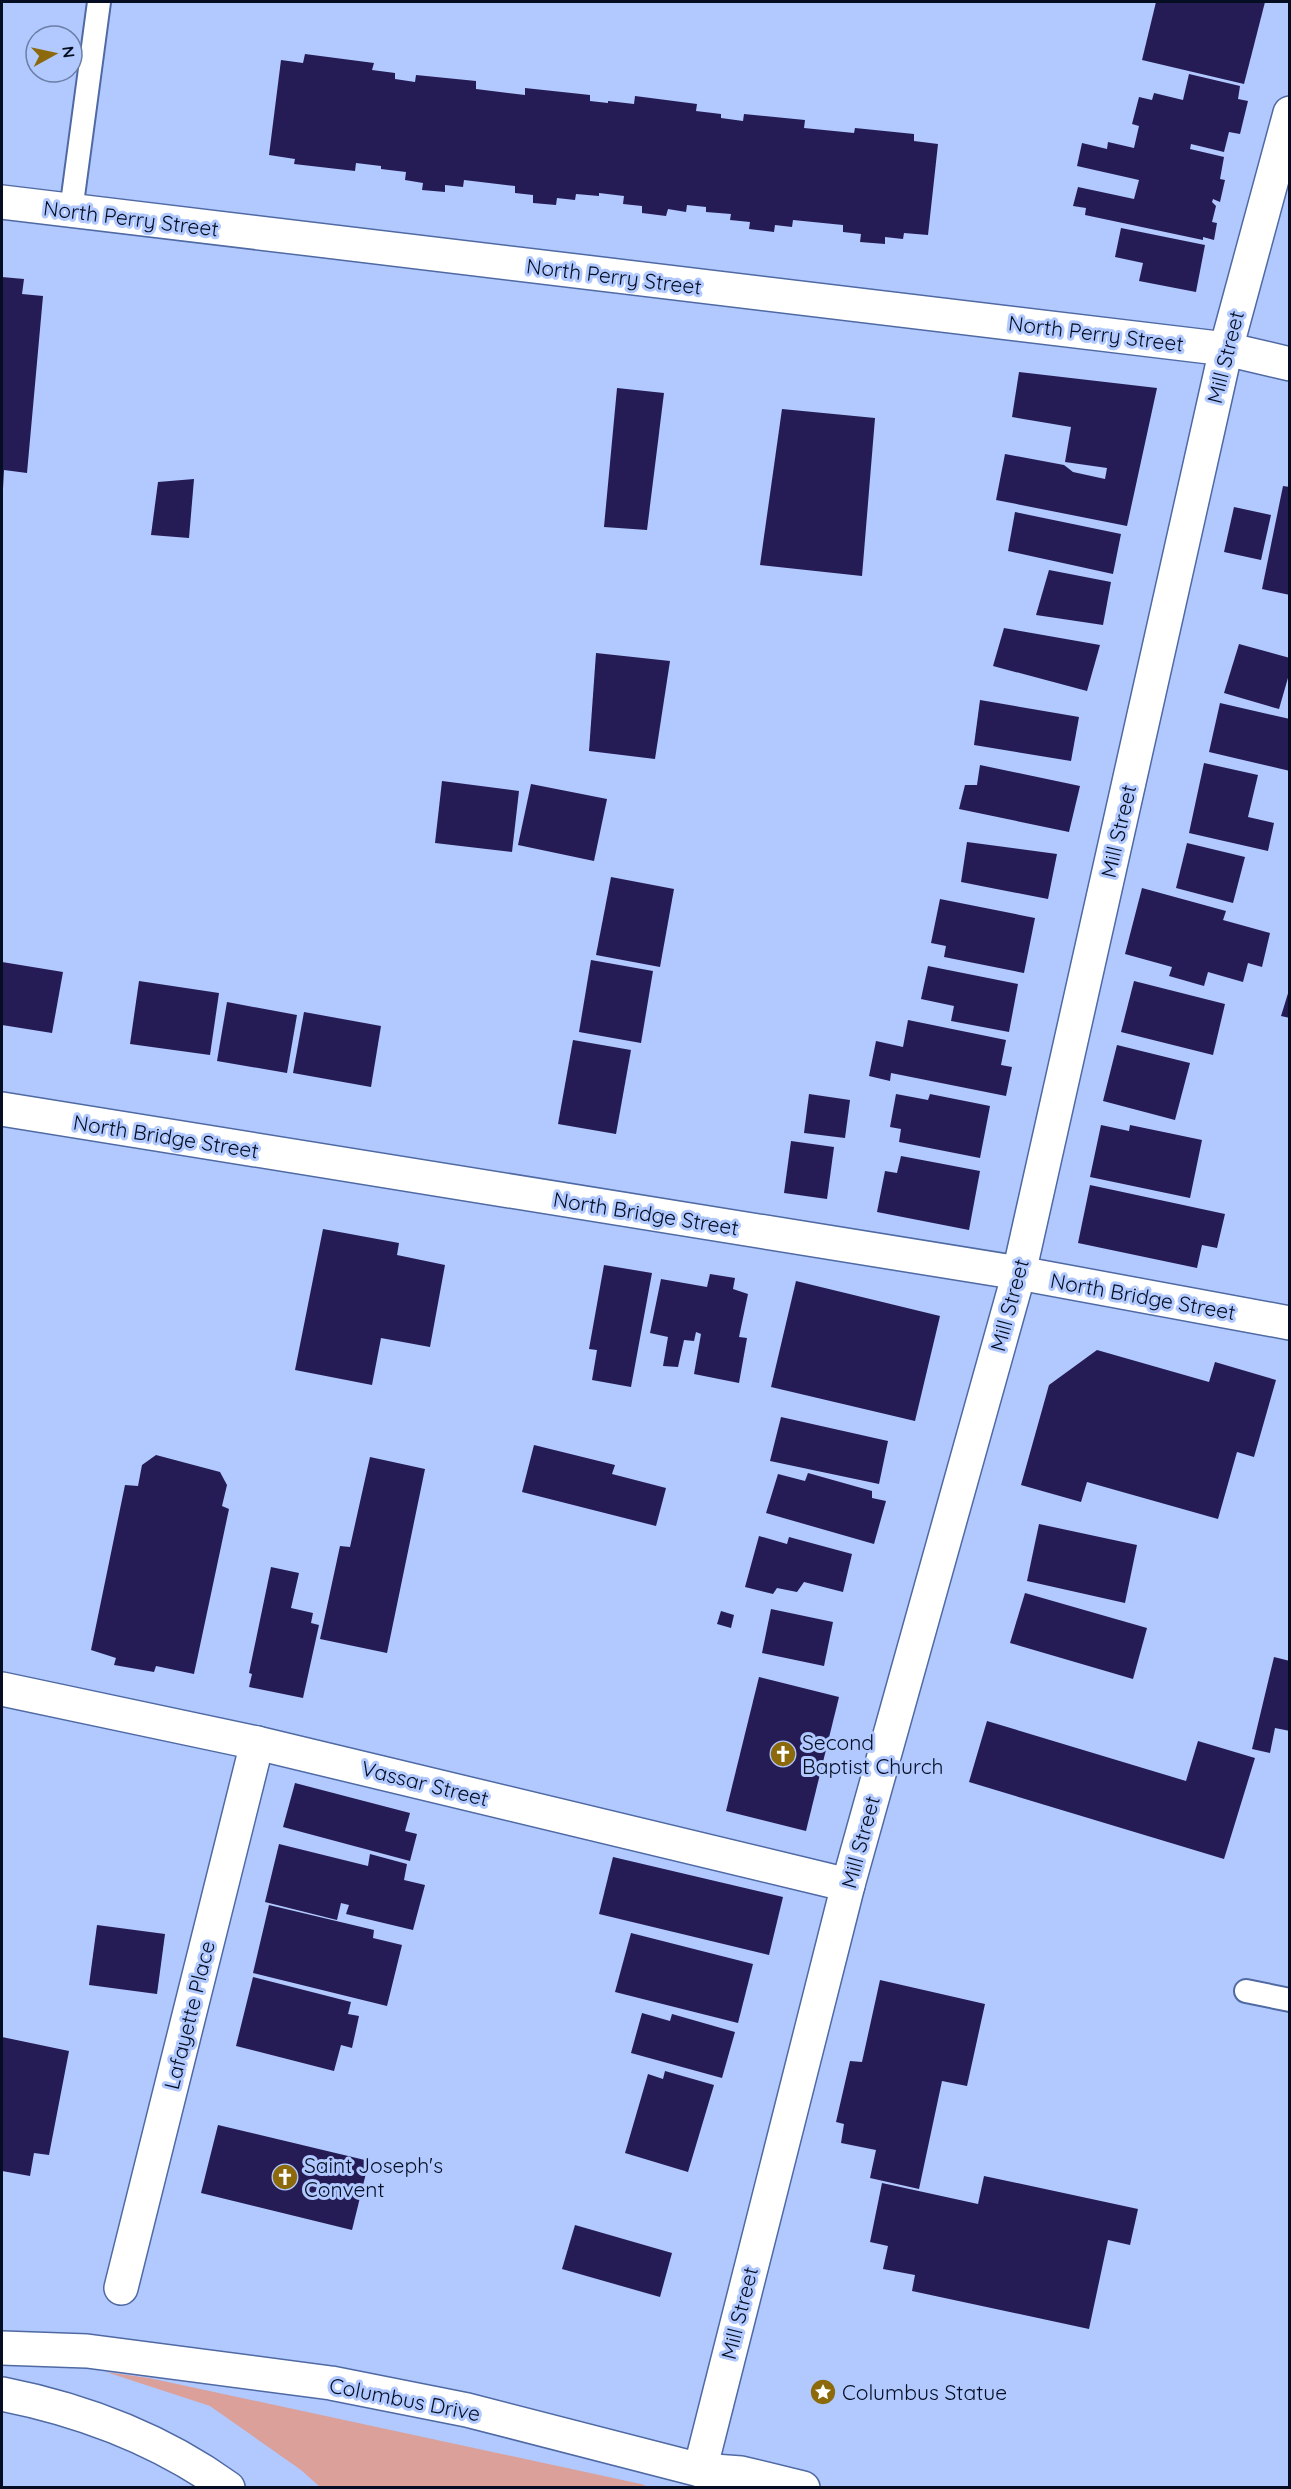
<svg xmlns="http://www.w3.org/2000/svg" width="1291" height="2489" viewBox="0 0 1291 2489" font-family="Quicksand,sans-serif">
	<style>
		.green { fill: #dba09a }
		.building { fill: #261c55 }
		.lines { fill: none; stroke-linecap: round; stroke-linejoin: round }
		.service-casing { stroke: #4f69a3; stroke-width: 26 }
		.minor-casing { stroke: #4f69a3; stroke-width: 36 }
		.tertiary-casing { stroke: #4f69a3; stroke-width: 36 }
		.trunk-casing { stroke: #4f69a3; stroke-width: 36 }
		.service { stroke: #fff; stroke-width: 22 }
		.minor { stroke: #fff; stroke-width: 33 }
		.tertiary { stroke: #fff; stroke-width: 33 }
		.trunk { stroke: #fff; stroke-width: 33 }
		.labels { text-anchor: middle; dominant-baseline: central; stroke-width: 6; stroke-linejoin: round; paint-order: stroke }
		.street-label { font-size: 21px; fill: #050d23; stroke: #b1c9fe }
		.poi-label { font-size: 21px; fill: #050d23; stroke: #b1c9fe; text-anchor: start }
	</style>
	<rect width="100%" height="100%" fill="#b1c9fe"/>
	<polygon class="green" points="106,2372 149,2378 641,2484 649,2487 320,2487 301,2470 210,2406"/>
	<g class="building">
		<polygon points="1156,2 1265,2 1244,84 1142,60"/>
		<polygon points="305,54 374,63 372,70 395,73 395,79 415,82 416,75 476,81 476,89 525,95 525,88 590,95 590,101 608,103 608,101 634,104 635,96 697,104 696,111 721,114 721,118 743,121 744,114 805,120 804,128 854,133 855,128 914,134 914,141 938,144 928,235 904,233 903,239 885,237 885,244 860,242 861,234 843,232 843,225 793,220 792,227 775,225 774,232 749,229 750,222 730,220 731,214 706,212 706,207 687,205 686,212 668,209 666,216 642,213 642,206 623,204 624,196 599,193 599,196 576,194 575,200 557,198 556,205 533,203 533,195 515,193 515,186 464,180 463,187 445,185 445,192 422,190 423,183 405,180 406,172 381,169 381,166 356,163 355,171 294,164 295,159 269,155 281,60 303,63"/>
		<polygon points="1189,74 1240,86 1238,99 1248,101 1240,134 1229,132 1224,152 1191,144 1190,149 1224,157 1220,179 1225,180 1220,202 1213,199 1212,202 1216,206 1212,222 1217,223 1214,240 1203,237 1203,240 1085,215 1086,208 1073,206 1078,187 1134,199 1139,180 1077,166 1082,143 1107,149 1108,142 1134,148 1139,126 1132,124 1139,97 1152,100 1154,93 1183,100"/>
		<polygon points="1121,228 1205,245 1196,292 1139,281 1143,263 1115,257"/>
		<polygon points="2,277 24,279 22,294 43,296 27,473 4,470 3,489 2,489"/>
		<polygon points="1019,372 1157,388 1127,526 996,500 1005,454 1064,465 1073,472 1105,479 1107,468 1065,462 1071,427 1012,417"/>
		<polygon points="617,388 664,393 647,530 604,527"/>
		<polygon points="782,409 875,418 862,576 760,565"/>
		<polygon points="194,479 189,538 151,535 158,482"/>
		<polygon points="1283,486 1290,487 1290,595 1262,589"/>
		<polygon points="1234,507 1271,515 1261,560 1224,552"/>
		<polygon points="1015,512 1121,534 1113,574 1008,551"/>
		<polygon points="1049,570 1111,582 1103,625 1036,615"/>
		<polygon points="1004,628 1100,645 1087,691 993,666"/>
		<polygon points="1239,644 1290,658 1290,671 1279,709 1224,693"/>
		<polygon points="596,653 670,661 655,759 589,751"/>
		<polygon points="980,700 1079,717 1071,761 974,745"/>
		<polygon points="1220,703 1290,719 1290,771 1209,752"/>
		<polygon points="1204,763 1258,775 1248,817 1274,823 1268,851 1189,833"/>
		<polygon points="980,765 1080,786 1069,832 959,809 965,785 977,785"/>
		<polygon points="442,781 519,791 512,852 435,843"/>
		<polygon points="531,784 607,799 594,861 518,845"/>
		<polygon points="967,842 1057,854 1048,899 961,882"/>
		<polygon points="1187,843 1245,857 1233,903 1176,888"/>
		<polygon points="611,877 674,889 660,967 596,955"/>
		<polygon points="1142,888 1226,911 1223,920 1270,933 1262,967 1248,963 1243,982 1208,972 1204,986 1169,976 1172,967 1125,954"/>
		<polygon points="940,899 1035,918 1024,973 944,957 946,946 931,943"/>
		<polygon points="591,960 653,971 641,1043 579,1032"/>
		<polygon points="2,962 63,972 52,1033 2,1025"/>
		<polygon points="928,966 1018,984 1009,1032 951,1021 954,1006 921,999"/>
		<polygon points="139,981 219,993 210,1055 130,1044"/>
		<polygon points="1134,981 1225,1004 1213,1055 1121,1032"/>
		<polygon points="1290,987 1290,1018 1281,1016"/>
		<polygon points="227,1002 297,1015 287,1073 217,1061"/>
		<polygon points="304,1012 381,1026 371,1087 293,1073"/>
		<polygon points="908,1020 1006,1040 1001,1065 1012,1067 1006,1096 891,1073 890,1081 869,1076 876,1041 903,1047"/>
		<polygon points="573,1040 631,1050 616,1134 558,1124"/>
		<polygon points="1117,1045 1190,1063 1175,1120 1103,1101"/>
		<polygon points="809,1094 850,1100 845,1138 804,1133"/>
		<polygon points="896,1094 928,1100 930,1094 990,1106 980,1158 899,1142 901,1129 890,1127"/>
		<polygon points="1101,1125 1129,1131 1130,1125 1202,1140 1190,1198 1090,1177"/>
		<polygon points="791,1141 834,1147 827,1199 784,1193"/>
		<polygon points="901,1156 980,1171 969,1230 877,1212 885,1171 897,1173"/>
		<polygon points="1090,1185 1225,1214 1217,1248 1202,1245 1197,1268 1078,1243"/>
		<polygon points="323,1229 399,1243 397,1255 445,1265 430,1347 381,1338 372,1385 295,1370"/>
		<polygon points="604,1265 652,1273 631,1387 592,1380 597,1350 589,1349"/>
		<polygon points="710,1274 735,1278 733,1289 748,1294 739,1337 747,1338 739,1383 694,1374 701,1334 696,1332 694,1341 684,1340 678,1367 663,1366 668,1337 650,1333 661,1279 707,1287"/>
		<polygon points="796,1281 940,1316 915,1421 771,1387"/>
		<polygon points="1097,1350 1209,1382 1215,1362 1276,1380 1254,1457 1237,1452 1218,1519 1087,1482 1081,1502 1021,1485 1049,1385"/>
		<polygon points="781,1417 888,1441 879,1484 770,1461"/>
		<polygon points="534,1445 615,1465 612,1474 666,1488 656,1526 522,1492"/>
		<polygon points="156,1455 220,1472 227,1485 222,1506 229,1509 194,1674 156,1666 154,1672 114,1665 116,1658 91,1650 125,1485 138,1486 142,1465"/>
		<polygon points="370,1457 425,1469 387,1653 320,1639 340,1546 350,1547"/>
		<polygon points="808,1473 872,1491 872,1498 886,1501 874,1544 766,1513 778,1474 805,1481"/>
		<polygon points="1039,1524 1137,1545 1125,1603 1027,1581"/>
		<polygon points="759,1536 787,1544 789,1537 852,1554 843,1592 804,1582 797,1592 777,1588 773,1594 745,1587"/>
		<polygon points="271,1567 299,1573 291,1608 313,1613 311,1623 319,1625 303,1698 249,1687 252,1674 249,1673"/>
		<polygon points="1025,1593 1147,1628 1133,1679 1010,1643"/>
		<polygon points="771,1609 833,1622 824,1666 762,1653"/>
		<polygon points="721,1611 734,1615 731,1628 717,1624"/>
		<polygon points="1274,1657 1290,1661 1290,1731 1275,1728 1270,1753 1252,1749"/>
		<polygon points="759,1677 839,1697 806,1831 726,1811"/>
		<polygon points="987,1721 1186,1781 1198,1741 1255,1758 1224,1859 969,1782"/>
		<polygon points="295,1783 410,1813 405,1831 417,1834 410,1861 283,1827"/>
		<polygon points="279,1844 368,1866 370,1854 407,1864 404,1880 425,1885 413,1930 346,1914 349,1905 341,1903 337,1920 265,1902"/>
		<polygon points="613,1857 783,1897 769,1955 599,1914"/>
		<polygon points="269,1905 374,1930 373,1938 402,1945 387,2006 253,1973"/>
		<polygon points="97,1925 165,1934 157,1994 89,1985"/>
		<polygon points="631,1933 753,1964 738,2023 615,1992"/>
		<polygon points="253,1977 351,2002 348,2014 359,2016 352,2048 341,2045 334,2071 236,2046"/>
		<polygon points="880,1980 985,2004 967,2086 942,2081 919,2189 870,2178 876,2150 841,2143 844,2124 836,2122 850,2061 862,2062"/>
		<polygon points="642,2013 670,2021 672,2014 735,2032 722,2078 631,2053"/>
		<polygon points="2,2037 69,2051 49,2155 34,2153 30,2176 2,2171"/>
		<polygon points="665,2071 714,2085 688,2172 625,2153 648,2074 663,2079"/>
		<polygon points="218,2125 369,2161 352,2230 201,2193"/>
		<polygon points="984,2176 1138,2209 1130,2245 1108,2240 1089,2329 912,2291 915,2275 883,2269 888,2246 870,2242 882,2183 978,2204"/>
		<polygon points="575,2225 672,2253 660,2297 562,2269"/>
	</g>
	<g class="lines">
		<g class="service-casing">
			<g id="service">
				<polyline points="71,211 99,2"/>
				<polyline points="1246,1991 1290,2000"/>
			</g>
		</g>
		<g class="minor-casing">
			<g id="minor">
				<polyline points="2,202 1226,349 1290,364"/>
				<polyline points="2,1109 1019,1273 1290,1323"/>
				<polyline points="2,1689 257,1743 848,1885"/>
				<polyline points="121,2288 257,1743"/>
				<polyline points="700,2470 848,1885 1019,1273 1226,349 1290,113"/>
			</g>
		</g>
		<g class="tertiary-casing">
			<polyline id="tertiary" points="2,2348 87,2351 331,2383 467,2410 700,2470 741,2473 803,2488"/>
		</g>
		<g class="trunk-casing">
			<path id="trunk" d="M2 2394C83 2410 160 2439 228 2488"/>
		</g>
		<use href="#service" class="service"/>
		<use href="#minor" class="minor"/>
		<use href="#tertiary" class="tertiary"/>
		<use href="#trunk" class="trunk"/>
	</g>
	<defs>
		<g id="church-disc" transform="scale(1.35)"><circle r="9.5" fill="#8c6a0b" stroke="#b1c9fe"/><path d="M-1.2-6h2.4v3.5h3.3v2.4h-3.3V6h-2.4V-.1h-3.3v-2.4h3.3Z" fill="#fff"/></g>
		<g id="sight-disc" transform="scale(1.35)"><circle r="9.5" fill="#8c6a0b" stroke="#b1c9fe"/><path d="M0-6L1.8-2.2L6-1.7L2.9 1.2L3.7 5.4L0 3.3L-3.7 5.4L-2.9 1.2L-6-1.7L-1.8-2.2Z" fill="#fff"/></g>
	</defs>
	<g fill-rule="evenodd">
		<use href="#church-disc" x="783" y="1754"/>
		<use href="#church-disc" x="285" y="2177"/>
		<use href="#sight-disc" x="823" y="2392"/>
	</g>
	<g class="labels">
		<g class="street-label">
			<text transform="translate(131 218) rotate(7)">North Perry Street</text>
			<text transform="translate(614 276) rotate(7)">North Perry Street</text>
			<text transform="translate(1096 333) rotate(7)">North Perry Street</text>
			<text transform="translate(1225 357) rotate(-76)">Mill Street</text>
			<text transform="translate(1118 831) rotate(-77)">Mill Street</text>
			<text transform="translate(166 1136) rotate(9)">North Bridge Street</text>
			<text transform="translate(646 1213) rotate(9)">North Bridge Street</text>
			<text transform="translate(1143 1296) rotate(10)">North Bridge Street</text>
			<text transform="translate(1009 1305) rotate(-75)">Mill Street</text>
			<text transform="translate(425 1783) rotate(14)">Vassar Street</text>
			<text transform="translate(860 1842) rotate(-75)">Mill Street</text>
			<text transform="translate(189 2015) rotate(-76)">Lafayette Place</text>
			<text transform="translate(739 2313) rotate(-76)">Mill Street</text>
			<text transform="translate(405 2399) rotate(11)">Columbus Drive</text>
		</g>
		<g class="poi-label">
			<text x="802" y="1742">Second<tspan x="802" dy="24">Baptist Church</tspan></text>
			<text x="304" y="2165">Saint Joseph's<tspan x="304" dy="24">Convent</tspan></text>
			<text x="842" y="2392">Columbus Statue</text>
		</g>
	</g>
	<rect width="1291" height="2489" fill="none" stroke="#050d23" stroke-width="6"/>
	<g transform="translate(54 54) rotate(82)"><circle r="28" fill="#b1c9fe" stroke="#6c7ea6" stroke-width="1.5"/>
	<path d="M0-4.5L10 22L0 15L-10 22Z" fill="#8c6a0b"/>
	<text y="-9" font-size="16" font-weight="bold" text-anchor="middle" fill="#050d23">N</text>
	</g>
</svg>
